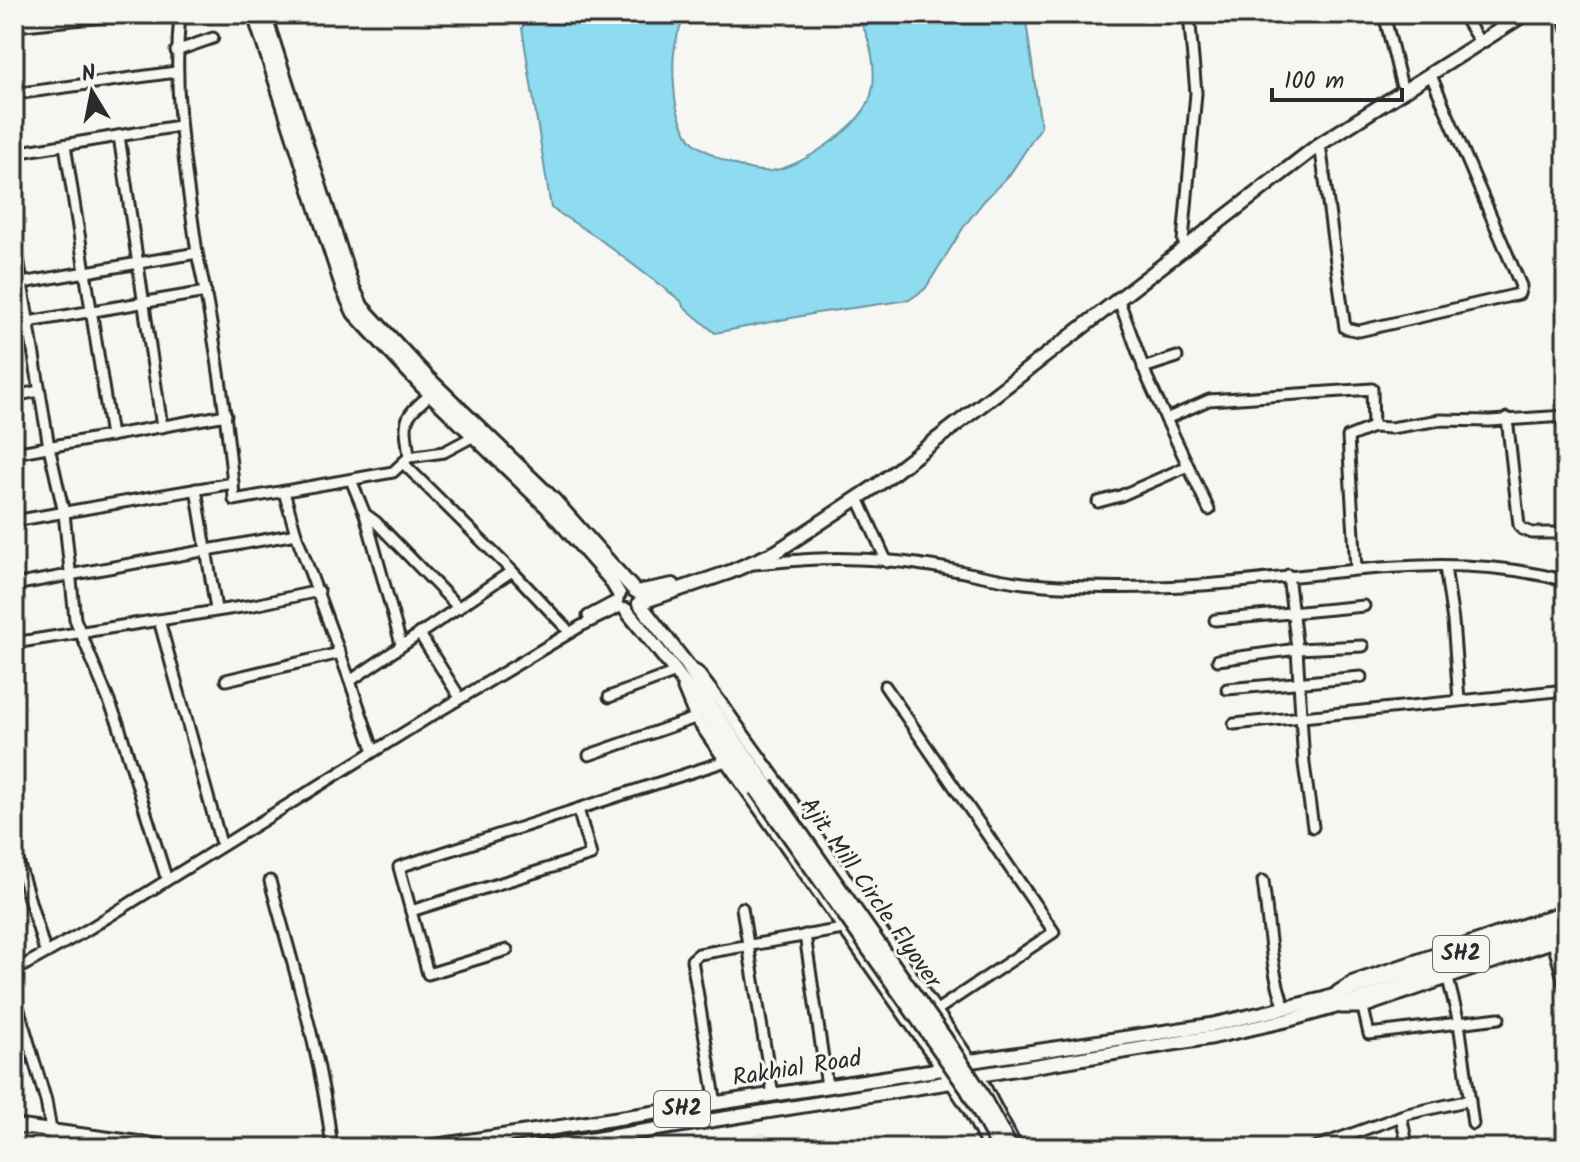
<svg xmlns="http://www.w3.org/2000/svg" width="1580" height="1162" viewBox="0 0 1580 1162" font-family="Kalam,sans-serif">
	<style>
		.built { fill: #f5e4dc }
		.water { fill: #8fdbef; stroke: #6795a1; stroke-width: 2 }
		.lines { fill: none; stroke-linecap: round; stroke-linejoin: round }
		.minor-casing { stroke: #2b2b2b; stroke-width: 15 }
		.major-casing { stroke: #2b2b2b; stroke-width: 18 }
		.minor { stroke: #f6f6f2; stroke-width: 9 }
		.major { stroke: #f6f6f2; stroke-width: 12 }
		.major-bridge-casing { stroke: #2b2b2b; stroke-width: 18; stroke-linecap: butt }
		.major-bridge { stroke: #f6f6f2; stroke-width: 12 }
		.labels { text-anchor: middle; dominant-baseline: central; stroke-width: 6; stroke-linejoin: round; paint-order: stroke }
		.shield { fill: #f6f6f2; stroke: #686867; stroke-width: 2 }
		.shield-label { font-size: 22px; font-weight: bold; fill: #2b2b2b }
		.street-label { font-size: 24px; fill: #2b2b2b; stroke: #f6f6f2 }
	</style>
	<rect width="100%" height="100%" fill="#f6f6f2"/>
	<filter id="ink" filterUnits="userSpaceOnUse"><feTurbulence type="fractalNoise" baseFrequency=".0125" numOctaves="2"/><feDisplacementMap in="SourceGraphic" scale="16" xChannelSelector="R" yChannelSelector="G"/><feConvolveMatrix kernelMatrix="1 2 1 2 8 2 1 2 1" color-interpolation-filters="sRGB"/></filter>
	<g filter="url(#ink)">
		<polygon class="built" points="765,1133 769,1148 662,1148"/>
		<path class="water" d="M530 14H687C671 39 672 68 675 97 676 110 684 132 693 142 696 146 704 149 708 152 724 162 752 173 771 171 802 166 856 130 869 101 879 76 872 34 854 14H1025L1041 127 1010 174 984 201 965 225 925 289 909 300 817 313 715 333 683 306 681 301 598 238 551 208 522 28Z"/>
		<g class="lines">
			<g class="minor-casing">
				<g id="minor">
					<path d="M180 14C172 96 186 172 197 253"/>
					<polyline points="1384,14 1401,83"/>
					<polyline points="1462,14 1476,36"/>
					<polyline points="1565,14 1566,27"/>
					<polyline points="14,19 60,14"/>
					<polyline points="14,26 133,14"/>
					<polyline points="176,51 213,38"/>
					<polyline points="14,94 176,72"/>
					<polyline points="119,136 162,427"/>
					<polyline points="1320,144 1345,328 1359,331 1519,294 1521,286 1430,73"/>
					<polyline points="65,145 111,436"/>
					<polyline points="14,153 179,126"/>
					<polyline points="14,233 22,283"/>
					<polyline points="1187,246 1183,241 1196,93 1189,14"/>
					<polyline points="1118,298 1147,377 1166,419 1209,400 1372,389 1373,427 1391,428 1440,420 1490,421 1566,416"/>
					<polyline points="28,322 206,292"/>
					<polyline points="1143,368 1177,357"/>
					<polyline points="14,396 39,391"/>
					<polyline points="1507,418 1519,525 1522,529 1532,533 1566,533"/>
					<polyline points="1166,419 1209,510"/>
					<polyline points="14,453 226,415"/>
					<path d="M409 457C405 419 400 420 431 394"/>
					<polyline points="351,480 365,514 376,522 459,608"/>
					<polyline points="196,489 216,609"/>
					<polyline points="284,492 296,534 350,681 512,571 403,463"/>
					<polyline points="858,498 887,562"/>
					<polyline points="1098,502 1120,496 1188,466"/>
					<polyline points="365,514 401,644"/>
					<polyline points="14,521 233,483 234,500 393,472 409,457 444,452 474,436"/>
					<path d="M754 564C788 561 823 557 857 559 878 560 901 561 923 565 957 569 990 579 1024 583 1068 588 1113 588 1157 587 1292 585 1432 544 1566 581"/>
					<polyline points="1445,567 1453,621 1459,700"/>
					<polyline points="1356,569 1348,437 1373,427"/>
					<polyline points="512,571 566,628"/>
					<polyline points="1288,575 1297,649 1304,764 1313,827"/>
					<polyline points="14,585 296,534"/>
					<polyline points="588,616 618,600"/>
					<polyline points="159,620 220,840"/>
					<polyline points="1215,620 1364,606"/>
					<polyline points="419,633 457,693"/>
					<polyline points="14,643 254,605 319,591"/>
					<polyline points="1218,660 1297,649 1363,646"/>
					<polyline points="691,668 698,672 720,701 817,836 971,1061"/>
					<polyline points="226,680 340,653"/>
					<polyline points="350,681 372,746"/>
					<polyline points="885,686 1054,932 937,1010"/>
					<polyline points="683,689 695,718 942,1069"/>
					<polyline points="1227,689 1361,677"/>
					<polyline points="609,697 676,672 677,675"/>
					<polyline points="1234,724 1566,690"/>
					<polyline points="589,755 695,718"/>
					<polyline points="14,848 44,948"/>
					<path d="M165 874 118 723 75 619 64 513 49 447 22 283 197 253C214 329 225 406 233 483"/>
					<path d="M270 881C294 969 322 1057 332 1148"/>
					<path d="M1263 881C1269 923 1270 969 1285 1008"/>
					<polyline points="742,908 773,1095"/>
					<polyline points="411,911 591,855 578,809"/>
					<polyline points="805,935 827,1086"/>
					<polyline points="1553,943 1566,989"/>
					<polyline points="507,950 428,974 399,867 726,761"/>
					<polyline points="14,971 87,930 426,719 581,626 620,607"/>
					<polyline points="1448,979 1459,1023 1473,1124"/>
					<polyline points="1337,991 1353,981 1566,910"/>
					<polyline points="14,993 46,1101 52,1136"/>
					<polyline points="1341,1008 1363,1008 1566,938"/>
					<polyline points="1363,1008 1369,1034 1499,1018"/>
					<polyline points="946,1068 942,1069 968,1109 988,1148"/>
					<polyline points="979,1075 1017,1148"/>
					<polyline points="716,1104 692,960 699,954 843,929"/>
					<polyline points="1401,1116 1408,1148"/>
					<polyline points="783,1145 783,1148"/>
					<polyline points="1313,1148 1407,1114 1470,1100"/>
				</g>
			</g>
			<g class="major-casing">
				<g id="major">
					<polyline points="254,14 343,289 354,313 421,385 547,507 610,579 619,594"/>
					<polyline points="264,14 352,286 362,307 428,378 554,500 634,590"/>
					<polyline points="637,592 673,585"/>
					<polyline points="626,610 676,672 756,789"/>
					<polyline points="767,785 708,702 688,666 639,603 730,572 776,552 879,484 1320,144 1525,14"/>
					<polyline points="971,1061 1211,1025 1324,999 1566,918"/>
					<polyline points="979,1075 1213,1037 1288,1020 1359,1000 1566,929"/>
					<polyline points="14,1126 175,1148"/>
					<polyline points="14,1140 76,1148"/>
					<polyline points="422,1148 942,1069"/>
					<polyline points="539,1148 951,1082"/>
				</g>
			</g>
			<use href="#minor" class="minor"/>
			<use href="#major" class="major"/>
			<g class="major-bridge-casing">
				<g id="major-bridge">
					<polyline points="767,785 945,1038 978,1088 1011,1148"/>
					<polyline points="756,789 967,1089 999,1148"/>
				</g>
			</g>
			<use href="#major-bridge" class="major-bridge"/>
		</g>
	</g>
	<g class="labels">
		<g class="shield">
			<rect x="1433" y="936" width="56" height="36" rx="6"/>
			<rect x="654" y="1091" width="56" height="36" rx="6"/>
		</g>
		<g class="shield-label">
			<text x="1461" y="954">SH2</text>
			<text x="682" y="1109">SH2</text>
		</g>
		<g class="street-label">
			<text transform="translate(870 893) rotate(55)">Ajit Mill Circle Flyover</text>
			<text transform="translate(797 1069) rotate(-9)">Rakhial Road</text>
		</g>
	</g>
	<rect width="1580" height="1162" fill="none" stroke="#f6f6f2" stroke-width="48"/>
	<rect x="24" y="24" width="1532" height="1114" fill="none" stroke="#2b2b2b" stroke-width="3" filter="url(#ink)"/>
	<g transform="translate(92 92) rotate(350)" stroke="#f6f6f2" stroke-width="6" paint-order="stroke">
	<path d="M0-6L14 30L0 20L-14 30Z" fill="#2b2b2b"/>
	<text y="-12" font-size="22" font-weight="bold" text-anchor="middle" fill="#2b2b2b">N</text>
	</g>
	<path d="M1272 88v12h130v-12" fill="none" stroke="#2b2b2b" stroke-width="4"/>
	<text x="1284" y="88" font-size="24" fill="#2b2b2b" stroke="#f6f6f2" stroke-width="6" paint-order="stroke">100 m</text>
</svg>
